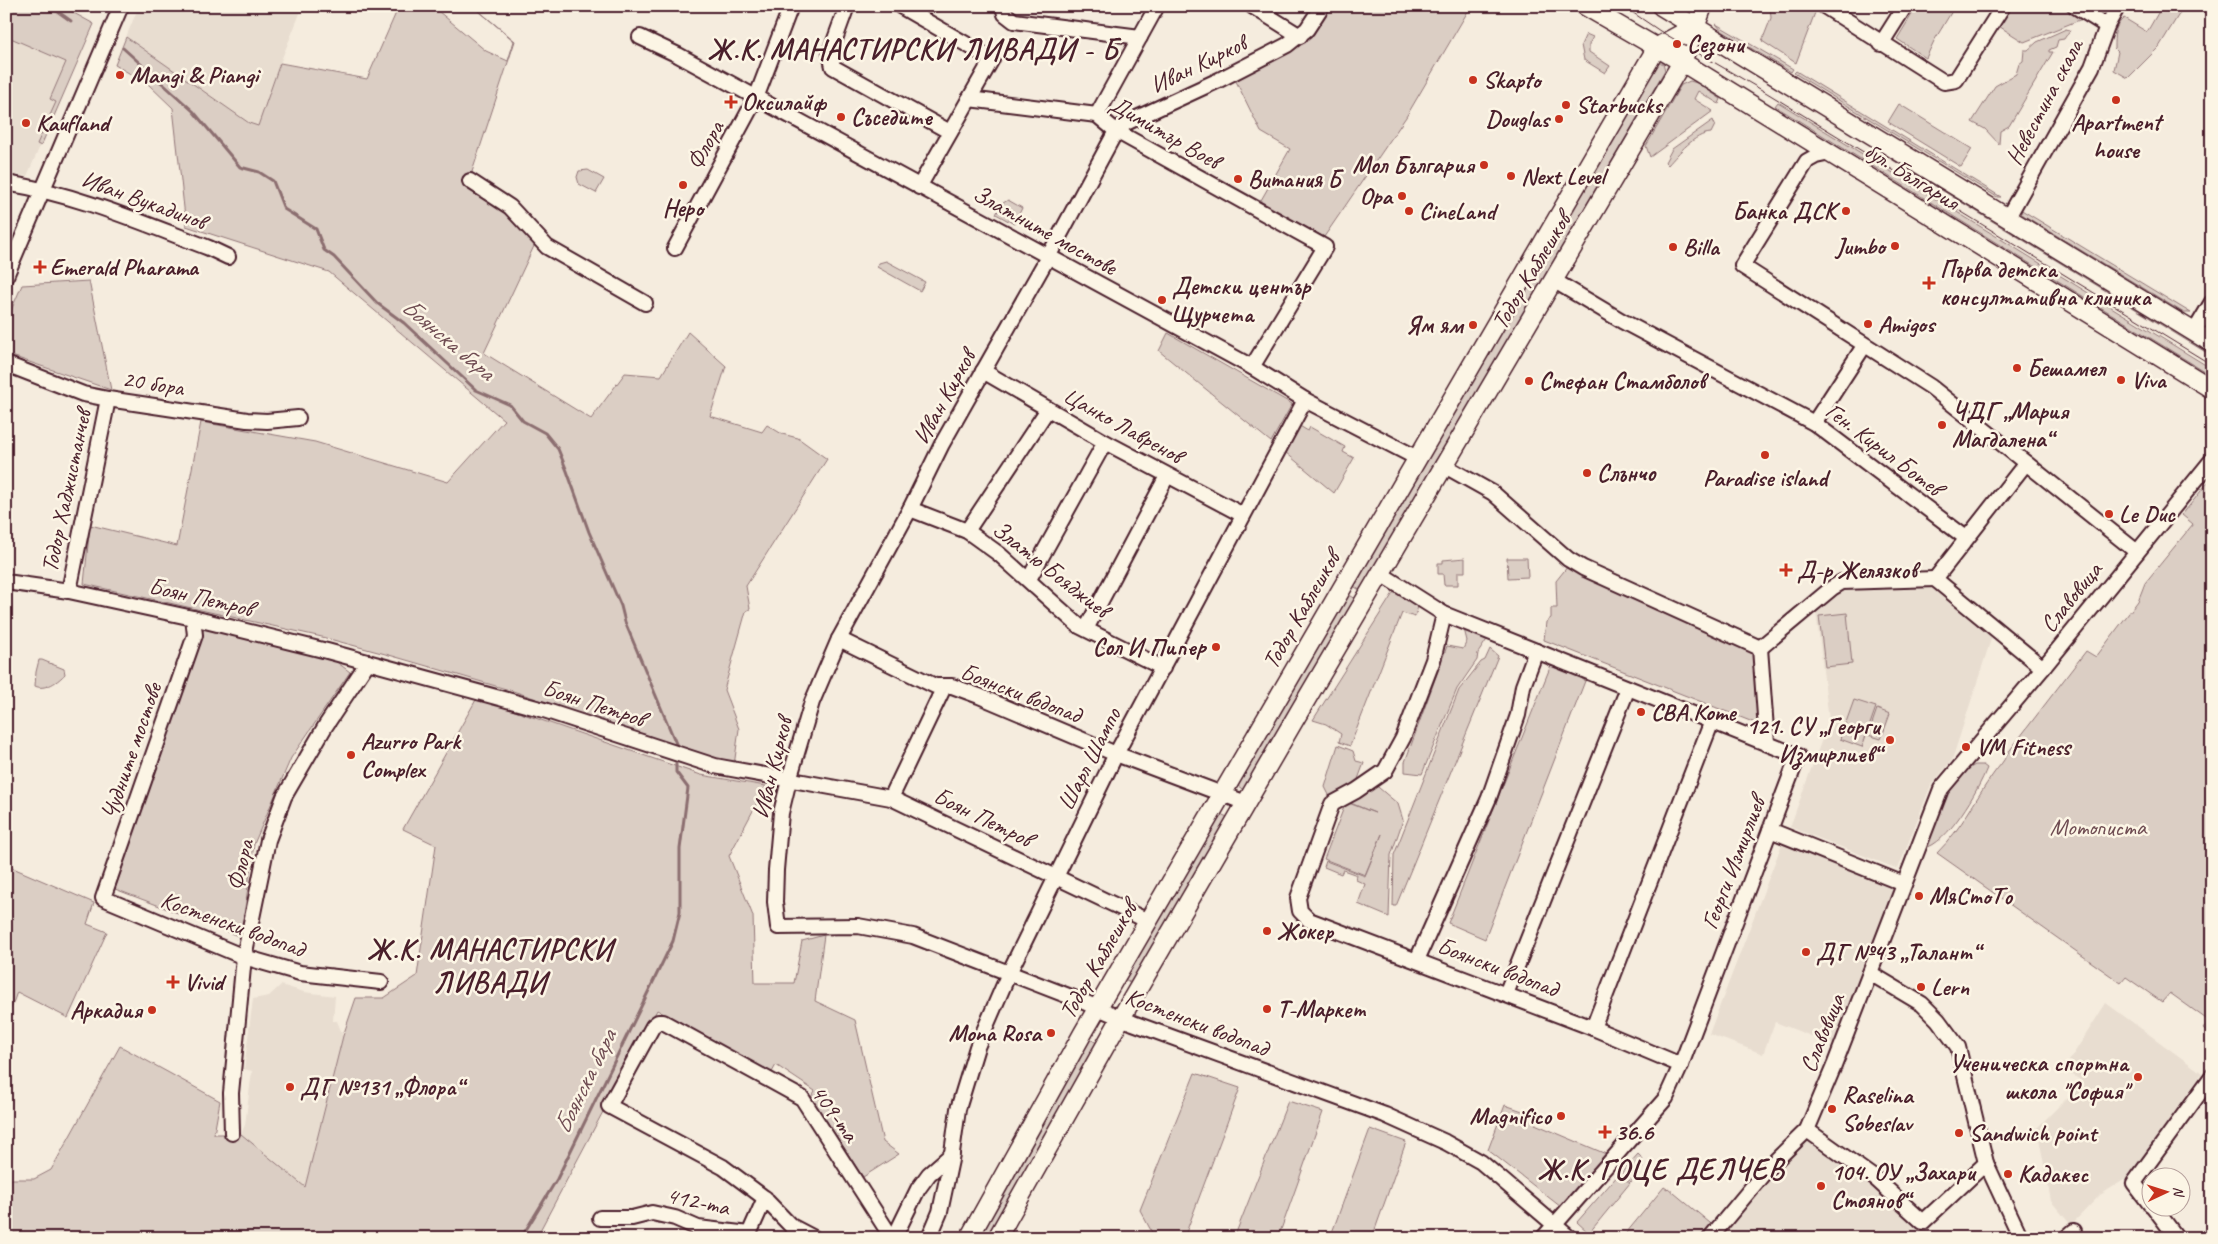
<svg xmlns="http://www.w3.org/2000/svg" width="2218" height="1244" viewBox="0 0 2218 1244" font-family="Caveat,sans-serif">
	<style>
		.built { fill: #e8ddd0 }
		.green { fill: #dbcec4; stroke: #927678 }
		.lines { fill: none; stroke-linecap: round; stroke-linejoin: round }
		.stream { stroke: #8c6e70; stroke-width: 3 }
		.minor-casing { stroke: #4a1f2b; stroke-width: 18 }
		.major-casing { stroke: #4a1f2b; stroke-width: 21 }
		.minor { stroke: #fcf5e5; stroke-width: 14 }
		.major { stroke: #fcf5e5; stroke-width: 18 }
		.tram { stroke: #4a1f2b; stroke-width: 1 }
		.poi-dot { fill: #c8321e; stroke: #fcf5e5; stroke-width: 2 }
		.labels { text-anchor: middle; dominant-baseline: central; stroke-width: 5; stroke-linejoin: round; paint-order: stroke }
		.poi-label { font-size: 24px; font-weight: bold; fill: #4a1f2b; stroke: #fcf5e5; text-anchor: start }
		.street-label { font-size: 24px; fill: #4a1f2b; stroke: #fcf5e5 }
		.park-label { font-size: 24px; fill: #6e4b51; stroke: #fcf5e5 }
		.water-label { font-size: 25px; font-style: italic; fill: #704d53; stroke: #fcf5e5 }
		.district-label { font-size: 29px; font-weight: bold; letter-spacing: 1px; fill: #4a1f2b; stroke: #fcf5e5 }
	</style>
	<rect width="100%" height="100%" fill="#f5ecde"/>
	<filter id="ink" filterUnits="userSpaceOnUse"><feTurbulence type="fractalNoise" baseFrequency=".02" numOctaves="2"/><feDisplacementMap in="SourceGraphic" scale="10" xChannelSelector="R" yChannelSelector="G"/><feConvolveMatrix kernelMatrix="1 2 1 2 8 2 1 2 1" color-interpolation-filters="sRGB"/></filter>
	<g filter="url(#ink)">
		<g class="built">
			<polygon points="139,6 303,6 280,63 258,127 249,123 126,37"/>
			<polygon points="6,23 80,55 27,176 6,175"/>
			<polygon points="1931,585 1992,636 1952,760 1931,785 1898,869 1790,827 1829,720 1816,612 1837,591"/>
			<polygon points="1783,841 1897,882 1837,1046 1775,1022 1763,1054 1709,1034"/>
			<polygon points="281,985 304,992 335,996 333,1021 337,1021 343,1036 305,1187 241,1134 245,1125 252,1071 244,1069 253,999 269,996"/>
			<polygon points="2106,1003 2202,1073 2127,1178 2100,1195 2071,1225 2051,1201 2037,1128 2083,1082 2064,1069"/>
			<polygon points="1807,1136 1877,1184 1921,1225 1912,1238 1718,1238"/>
		</g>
		<g class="green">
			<polygon points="6,6 61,6 94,24 41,146 37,144 56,102 50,99 66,62 6,36"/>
			<polygon points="399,6 432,6 486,51 508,61 514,41 473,6 515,41 472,172 535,244 484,353 591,419 625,373 661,376 688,332 726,366 710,416 762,432 767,425 782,434 798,438 827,459 746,586 750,609 746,611 724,690 739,729 734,766 513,691 389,655 322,637 84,584 90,525 177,546 201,422 315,442 448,482 504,420 329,272 186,226 173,108 148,84 115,65 126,37 249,123 258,126 280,63 367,79"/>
			<polygon points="1326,6 1471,6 1406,117 1324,237 1260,202 1290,149 1261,132 1233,75 1296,44"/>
			<polygon points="1770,6 1809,6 1816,10 1796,63 1762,41 1771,18"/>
			<polygon points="1917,6 1955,6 1934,41 1926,58 1897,39"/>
			<polygon points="2009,6 2060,6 2082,19 2024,42 1997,25"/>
			<path d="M2162 6H2184L2159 47 2128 78 2114 70 2118 52 2114 48C2114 36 2114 26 2124 18L2147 32Z"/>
			<polygon points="1716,24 1793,69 1791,72 1722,31"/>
			<polygon points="2066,29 2070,30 2064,39 2058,40 2056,47 2049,50 2049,52 2053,52 2009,126 2000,131 1999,144 1985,129 1972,122 1995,86 2016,74 2019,64 2023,61 2024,50 2028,50 2037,42"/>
			<polygon points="1586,34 1593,37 1589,44 1589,52 1610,66 1605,73 1584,60 1581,45"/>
			<polygon points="1657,63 1663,63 1665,70 1361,591 1352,585"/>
			<polygon points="1796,71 2001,197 1997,197 1794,73"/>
			<polygon points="1690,81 1697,83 1721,99 1719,104 1698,91 1694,99 1713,111 1650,157 1646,146 1681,85"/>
			<polygon points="1778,102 2212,369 2212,376 1775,106"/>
			<polygon points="1899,104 1972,149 1961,167 1888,122"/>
			<path d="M1713 120 1715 125 1711 133C1694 134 1679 153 1668 165L1665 162 1672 149Z"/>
			<polygon points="1878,151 1915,168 2212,352 2212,356"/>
			<polygon points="588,170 604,179 596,193 579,184 577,177 579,171"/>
			<polygon points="1008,200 1022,208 1014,224 996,214 1003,203"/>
			<polygon points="2020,209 2191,313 2184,313 2023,215"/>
			<polygon points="886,261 925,282 920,291 877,267 879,263"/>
			<polygon points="89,281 111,390 6,354 6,322 22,285"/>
			<polygon points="1168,333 1292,404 1271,442 1159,351"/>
			<polygon points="1298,425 1308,431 1310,427 1345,447 1343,452 1354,458 1334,493 1285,452"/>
			<path d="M2212 477V1036L2203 1029 2209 1021 2170 993 2162 1002 2126 977 2121 983 1937 853C1963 827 1973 802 1994 773 1999 766 2004 762 2007 754L2086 651 2096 657 2138 601 2145 583 2193 524 2182 515Z"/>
			<polygon points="1465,558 1465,572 1458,572 1458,585 1444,585 1443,574 1438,574 1438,563 1443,563 1443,560"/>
			<polygon points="1507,558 1527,558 1528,577 1508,578"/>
			<polygon points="1568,566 1576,572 1757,649 1763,726 1544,640 1546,622 1551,618 1551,608 1557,608 1556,581"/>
			<polygon points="1397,587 1419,603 1415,617 1402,613 1350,746 1339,742 1341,734 1326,724 1313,720"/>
			<polygon points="1346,593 1356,599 1245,791 1238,786"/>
			<polygon points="1847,613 1852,664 1825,667 1819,616"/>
			<polygon points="204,628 334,660 350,672 291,758 254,844 241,937 115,889"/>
			<polygon points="1464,629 1490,635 1478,653 1477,660 1457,689 1422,774 1405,772 1405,762 1447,646 1463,649 1467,641"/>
			<polygon points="1490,649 1498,656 1396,906 1393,906 1394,855 1459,690 1481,662 1485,660"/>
			<path d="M39 660H42L64 669 65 674C59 681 45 691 35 686L36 672Z"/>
			<polygon points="1551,665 1568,668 1585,681 1485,939 1448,923"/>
			<polygon points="477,698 701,775 766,786 729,856 753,916 755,983 794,983 802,941 824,935 815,1001 855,1020 883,1142 899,1154 863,1177 811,1097 815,1091 776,1065 771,1074 657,1010 536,1238 45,1238 6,1231 6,1201 11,1179 34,1179 51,1170 120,1046 220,1101 214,1134 241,1134 305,1187 343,1036 356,998 384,998 417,976 436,845 403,829"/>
			<polygon points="1854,700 1876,707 1862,747 1840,739"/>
			<polygon points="1877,709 1890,714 1881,739 1868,735"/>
			<polygon points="1338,745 1353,751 1356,761 1364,763 1354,790 1332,801 1325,787"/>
			<path d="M1975 765H1983L1987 768C1979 789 1947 845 1924 848 1936 818 1944 781 1975 765Z"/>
			<polygon points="1372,782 1398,804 1403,820 1391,855 1389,917 1358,904 1365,884 1356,880 1357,875 1343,870 1341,874 1324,867 1326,861 1365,876 1382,834 1365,875 1324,859 1346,802 1375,813 1343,800"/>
			<polygon points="1220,814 1230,818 1131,983 1123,978"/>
			<polygon points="6,865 94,903 87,924 107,932 68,1018 17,992 6,1023"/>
			<polygon points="1088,1038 1097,1043 990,1238 978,1238"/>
			<polygon points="1195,1073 1240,1088 1184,1238 1155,1238 1140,1210"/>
			<polygon points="1288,1101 1323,1112 1278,1238 1234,1238"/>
			<polygon points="1505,1105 1537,1116 1535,1124 1606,1154 1561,1207 1488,1150"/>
			<polygon points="1370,1129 1406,1142 1372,1238 1330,1238"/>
			<polygon points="1638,1154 1643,1159 1639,1164 1643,1167 1631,1182 1621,1173"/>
			<polygon points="1619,1174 1630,1183 1589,1233 1577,1222"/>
			<polygon points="1664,1187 1667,1189 1668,1188 1716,1228 1708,1238 1622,1238"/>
		</g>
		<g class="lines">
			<g class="stream">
				<polyline points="50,6 71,21"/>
				<polyline points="123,48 193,111 240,167 259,172 273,181 284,209 316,229 324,250 334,257 377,303 404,323 476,390 510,405 523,421 545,433 558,449 567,471 589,532 621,606 625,622 677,746"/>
				<polyline points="521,1238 557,1179 673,941 680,912 680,849 688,788 676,772 676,763"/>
			</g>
			<g class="minor-casing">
				<g id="minor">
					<polyline points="847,6 830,53 833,67 950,132"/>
					<polyline points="900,6 992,59 919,187"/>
					<polyline points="1003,6 1005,14 1014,21 1140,37"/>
					<polyline points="1252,6 1300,36"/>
					<polyline points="1322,6 1307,29 1287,45 1219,80 1126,123 1116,131 1048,257 942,444 910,509 839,639 812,702 789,780 781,813 776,870 775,902 778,927 858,926 913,936 1084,1002 1133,1023 1385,1115 1445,1142 1481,1162 1570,1238"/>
					<polyline points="1824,6 1944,82 1956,80 2003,6"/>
					<polyline points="2075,6 2107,26"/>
					<polyline points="640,37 678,55 1252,367 1305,400 1417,458"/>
					<polyline points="1881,44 1905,6"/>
					<polyline points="969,99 1097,115 1116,131 1325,247 1252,367"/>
					<polyline points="1097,115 1157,6"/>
					<polyline points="1830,153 1816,156 1807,161 1742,266 1931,387 2137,552"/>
					<polyline points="470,181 510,207 547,247 645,303"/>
					<path d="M6 183C76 194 143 223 209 248L228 257"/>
					<polyline points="2008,217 2092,67 2107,26 2118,6"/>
					<polyline points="675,248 756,98 791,6"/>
					<polyline points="6,276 121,6"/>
					<polyline points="1553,280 1622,321 1814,423 1966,538"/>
					<polyline points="2194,332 2212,302"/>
					<polyline points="6,364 83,394 108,399 247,420 267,421 298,418"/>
					<polyline points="983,371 1105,442 1243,515"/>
					<polyline points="1814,423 1864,346"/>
					<polyline points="1443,465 1493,493 1568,559 1583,568 1760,648"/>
					<polyline points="910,509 967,531 999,554 1079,626 1163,668"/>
					<polyline points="967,531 1048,409"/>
					<polyline points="1381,574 1444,614 1798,756 1681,1065 1666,1098 1543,1238"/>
					<polyline points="1029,579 1105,442"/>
					<polyline points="1935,579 2026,463"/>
					<polyline points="1935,579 2043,668"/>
					<polyline points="6,582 69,591 193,618 327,651 544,710 715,766 891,798 1148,921"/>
					<polyline points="69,591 108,399"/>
					<polyline points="1444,614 1433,660 1403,738 1385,771 1356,791 1332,804 1298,898 1300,911 1309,920 1593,1028 1681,1065"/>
					<polyline points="193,618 195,635 103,898 244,957 300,973 381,982"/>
					<polyline points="1086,629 1167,476"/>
					<polyline points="839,639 935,686 952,686 979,696 1116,754 1246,803"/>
					<polyline points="1760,648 1832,588 1842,582 1935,579"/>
					<polyline points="1760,648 1767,743"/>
					<polyline points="891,798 944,687"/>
					<polyline points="1770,830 1904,884"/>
					<polyline points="1417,960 1489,798 1518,715 1523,686 1536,651"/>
					<polyline points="1870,973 1922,1004 1938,1020 1958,1047 1986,1163 2021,1238"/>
					<polyline points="1506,994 1628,688"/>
					<polyline points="1593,1028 1712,721"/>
					<polyline points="1807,1130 1877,1180 1923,1222 1986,1163"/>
					<polyline points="232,1133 231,1093 244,957 268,840 284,797 326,725 368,662"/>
					<polyline points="2150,1204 2134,1183 2212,1076"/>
					<polyline points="2153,1206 2177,1238"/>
					<polyline points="600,1218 632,1218 652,1213 675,1218 698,1228 749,1234 765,1198"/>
					<polyline points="814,1238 791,1226 762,1196 723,1167 609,1106 653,1026 658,1022 663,1022 802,1098 892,1238"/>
					<polyline points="894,1238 918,1189 929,1174 952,1154"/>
					<polyline points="929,1238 940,1212 951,1160 958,1109 977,1047 1009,973 1116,754 1305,400"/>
					<polyline points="1710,1238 1769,1167 1807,1130 1834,1066 1941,789 2043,668 2212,460"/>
					<polyline points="2066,1238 2074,1231"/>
				</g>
			</g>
			<g class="major-casing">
				<g id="major">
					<polyline points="1585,6 1682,62 2212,389"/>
					<polyline points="1661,6 2212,343"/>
					<polyline points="969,1238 1083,1033 1657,47 1696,26"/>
					<polyline points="997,1238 1121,1018 1306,700 1682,62 1703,6"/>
				</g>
			</g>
			<use href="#minor" class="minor"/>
			<use href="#major" class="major"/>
			<polyline class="tram" points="1623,6 1660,31 1767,93 2212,365"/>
		</g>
	</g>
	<g class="poi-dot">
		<circle cx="1677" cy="44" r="5"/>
		<circle cx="120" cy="75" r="5"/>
		<circle cx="1473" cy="80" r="5"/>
		<circle cx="2116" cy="100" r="5"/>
		<path d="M728.5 94.5h5v5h5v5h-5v5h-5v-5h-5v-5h5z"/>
		<circle cx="1566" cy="105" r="5"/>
		<circle cx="841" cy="117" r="5"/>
		<circle cx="1559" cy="119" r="5"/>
		<circle cx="26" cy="123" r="5"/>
		<circle cx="1484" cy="165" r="5"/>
		<circle cx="1511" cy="176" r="5"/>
		<circle cx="1238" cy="179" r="5"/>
		<circle cx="683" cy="185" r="5"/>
		<circle cx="1402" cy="196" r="5"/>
		<circle cx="1409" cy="211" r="5"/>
		<circle cx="1846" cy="211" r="5"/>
		<circle cx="1895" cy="246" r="5"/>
		<circle cx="1673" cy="247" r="5"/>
		<path d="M37.5 259.5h5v5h5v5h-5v5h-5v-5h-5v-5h5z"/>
		<path d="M1926.5 275.5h5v5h5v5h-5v5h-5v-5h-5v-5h5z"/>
		<circle cx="1162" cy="300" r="5"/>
		<circle cx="1868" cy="324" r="5"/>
		<circle cx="1473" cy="325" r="5"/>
		<circle cx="2017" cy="368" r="5"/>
		<circle cx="2121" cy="380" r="5"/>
		<circle cx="1529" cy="381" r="5"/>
		<circle cx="1942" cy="425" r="5"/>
		<circle cx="1765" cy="455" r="5"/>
		<circle cx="1587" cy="473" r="5"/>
		<circle cx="2109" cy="514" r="5"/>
		<path d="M1783.5 562.5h5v5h5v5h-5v5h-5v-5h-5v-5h5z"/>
		<circle cx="1216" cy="647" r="5"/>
		<circle cx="1641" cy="712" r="5"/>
		<circle cx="1890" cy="740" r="5"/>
		<circle cx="1966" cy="747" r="5"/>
		<circle cx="351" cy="755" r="5"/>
		<circle cx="1919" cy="896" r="5"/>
		<circle cx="1267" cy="931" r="5"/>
		<circle cx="1806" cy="952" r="5"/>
		<path d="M170.5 974.5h5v5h5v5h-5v5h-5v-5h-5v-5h5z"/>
		<circle cx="1921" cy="987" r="5"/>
		<circle cx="1267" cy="1009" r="5"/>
		<circle cx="152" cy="1010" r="5"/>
		<circle cx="1051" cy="1033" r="5"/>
		<circle cx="2138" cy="1077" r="5"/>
		<circle cx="290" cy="1087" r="5"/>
		<circle cx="1832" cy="1109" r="5"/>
		<circle cx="1561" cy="1116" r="5"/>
		<path d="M1602.5 1124.5h5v5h5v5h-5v5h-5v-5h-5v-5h5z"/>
		<circle cx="1959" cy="1133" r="5"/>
		<circle cx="2008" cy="1174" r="5"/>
		<circle cx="1821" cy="1186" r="5"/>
	</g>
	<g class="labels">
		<g class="poi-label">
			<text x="1687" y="44">Сезони</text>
			<text x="130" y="75">Mangi &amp; Piangi</text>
			<text x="1483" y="80">Skapto</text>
			<text x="742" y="102">Оксилайф</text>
			<text x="1576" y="105">Starbucks</text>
			<text x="851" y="117">Съседите</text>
			<text x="1549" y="119" text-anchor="end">Douglas</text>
			<text x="2116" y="122" text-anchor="middle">Apartment<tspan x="2116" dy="28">house</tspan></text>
			<text x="36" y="123">Kaufland</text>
			<text x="1474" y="165" text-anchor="end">Мол България</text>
			<text x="1521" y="176">Next Level</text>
			<text x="1248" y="179">Витания Б</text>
			<text x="1392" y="196" text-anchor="end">Opa</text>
			<text x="683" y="208" text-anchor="middle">Неро</text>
			<text x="1419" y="211">CineLand</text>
			<text x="1836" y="211" text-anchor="end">Банка ДСК</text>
			<text x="1885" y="246" text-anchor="end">Jumbo</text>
			<text x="1683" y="247">Billa</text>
			<text x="50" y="267">Emerald Pharama</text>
			<text x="1940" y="269">Първа детска<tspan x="1940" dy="28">консултативна клиника</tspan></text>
			<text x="1172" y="286">Детски център<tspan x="1172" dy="28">Щурчета</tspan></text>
			<text x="1878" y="324">Amigos</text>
			<text x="1463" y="325" text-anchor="end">Ям ям</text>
			<text x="2027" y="368">Бешамел</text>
			<text x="2131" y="380">Viva</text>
			<text x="1539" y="381">Стефан Стамболов</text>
			<text x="1952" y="411">ЧДГ „Мария<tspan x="1952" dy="28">Магдалена“</tspan></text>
			<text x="1597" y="473">Слънчо</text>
			<text x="1765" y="478" text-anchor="middle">Paradise island</text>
			<text x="2119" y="514">Le Duc</text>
			<text x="1797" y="570">Д-р Желязков</text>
			<text x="1206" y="647" text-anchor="end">Сол И Пипер</text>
			<text x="1651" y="712">CBA Kome</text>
			<text x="1880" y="726" text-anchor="end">121. СУ „Георги<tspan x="1880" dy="28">Измирлиев“</tspan></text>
			<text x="361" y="741">Azurro Park<tspan x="361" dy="28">Complex</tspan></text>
			<text x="1976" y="747">VM Fitness</text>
			<text x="1929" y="896">МяСтоТо</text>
			<text x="1277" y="931">Жокер</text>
			<text x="1816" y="952">ДГ №43 „Талант“</text>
			<text x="184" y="982">Vivid</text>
			<text x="1931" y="987">Lern</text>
			<text x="1277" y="1009">Т-Маркет</text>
			<text x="142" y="1010" text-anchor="end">Аркадия</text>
			<text x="1041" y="1033" text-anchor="end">Mona Rosa</text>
			<text x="2128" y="1063" text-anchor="end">Ученическа спортна<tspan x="2128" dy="28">школа "София"</tspan></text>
			<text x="300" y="1087">ДГ №131 „Флора“</text>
			<text x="1842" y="1095">Raselina<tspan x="1842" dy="28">Sobeslav</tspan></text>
			<text x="1551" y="1116" text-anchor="end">Magnifico</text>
			<text x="1615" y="1132">36.6</text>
			<text x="1969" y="1133">Sandwich point</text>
			<text x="1831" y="1172">104. ОУ „Захари<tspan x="1831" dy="28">Стоянов“</tspan></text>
			<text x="2018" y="1174">Кадакес</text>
		</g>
		<g class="street-label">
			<text transform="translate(1198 64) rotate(-26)">Иван Кирков</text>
			<text transform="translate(2044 102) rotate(-62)">Невестина скала</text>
			<text transform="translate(1165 132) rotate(30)">Димитър Воев</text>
			<text transform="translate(705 145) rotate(-61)">Флора</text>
			<text transform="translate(1912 176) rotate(32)">бул. България</text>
			<text transform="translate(144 200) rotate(20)">Иван Вукадинов</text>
			<text transform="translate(1045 230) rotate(29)">Златните мостове</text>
			<text transform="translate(1531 271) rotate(-59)">Тодор Каблешков</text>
			<text transform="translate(153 383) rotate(9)">20 бора</text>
			<text transform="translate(944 397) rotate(-61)">Иван Кирков</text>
			<text transform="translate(1123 425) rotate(29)">Цанко Лавренов</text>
			<text transform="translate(1884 449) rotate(37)">Ген. Кирил Ботев</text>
			<text transform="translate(66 491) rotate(-78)">Тодор Хаджистанчев</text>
			<text transform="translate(1051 569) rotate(38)">Златю Бояджиев</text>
			<text transform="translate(201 597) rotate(13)">Боян Петров</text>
			<text transform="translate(2071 597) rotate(-51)">Славовица</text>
			<text transform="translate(1301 610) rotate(-60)">Тодор Каблешков</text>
			<text transform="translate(1021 693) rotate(21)">Боянски водопад</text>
			<text transform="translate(594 703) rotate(18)">Боян Петров</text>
			<text transform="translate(131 751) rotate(-71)">Чудните мостове</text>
			<text transform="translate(1089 759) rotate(-63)">Шарл Шампо</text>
			<text transform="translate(772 768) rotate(-76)">Иван Кирков</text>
			<text transform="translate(983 817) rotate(26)">Боян Петров</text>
			<text transform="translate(1733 863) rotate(-69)">Георги Измирлиев</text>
			<text transform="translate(240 865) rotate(-77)">Флора</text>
			<text transform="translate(233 924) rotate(20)">Костенски водопад</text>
			<text transform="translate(1098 960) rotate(-60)">Тодор Каблешков</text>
			<text transform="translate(1498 967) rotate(21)">Боянски водопад</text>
			<text transform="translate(1197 1022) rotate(21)">Костенски водопад</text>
			<text transform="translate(1822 1033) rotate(-68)">Славовица</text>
			<text transform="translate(835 1113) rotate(54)">409-та</text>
			<text transform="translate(698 1201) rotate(12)">412-та</text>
		</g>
		<g class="park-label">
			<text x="2098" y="827">Мотописта</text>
		</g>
		<g class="water-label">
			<text transform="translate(448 339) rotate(40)">Боянска бара</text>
			<text transform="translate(585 1082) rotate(-64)">Боянска бара</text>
		</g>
		<g class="district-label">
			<text x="913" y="49">Ж.К. МАНАСТИРСКИ ЛИВАДИ - Б</text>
			<text x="490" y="949">Ж.К. МАНАСТИРСКИ<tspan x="490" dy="33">ЛИВАДИ</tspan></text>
			<text x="1661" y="1169">Ж.К. ГОЦЕ ДЕЛЧЕВ</text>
		</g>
	</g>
	<rect width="2218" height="1244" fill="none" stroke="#fcf5e5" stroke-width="25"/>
	<rect x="12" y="12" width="2193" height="1219" fill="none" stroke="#4a1f2b" stroke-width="2" filter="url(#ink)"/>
	<g transform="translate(2166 1192) rotate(86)"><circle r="24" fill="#fcf5e5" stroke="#b59f9b"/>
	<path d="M0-4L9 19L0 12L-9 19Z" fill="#c8321e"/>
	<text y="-8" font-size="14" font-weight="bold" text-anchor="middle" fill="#4a1f2b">N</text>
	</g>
</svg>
